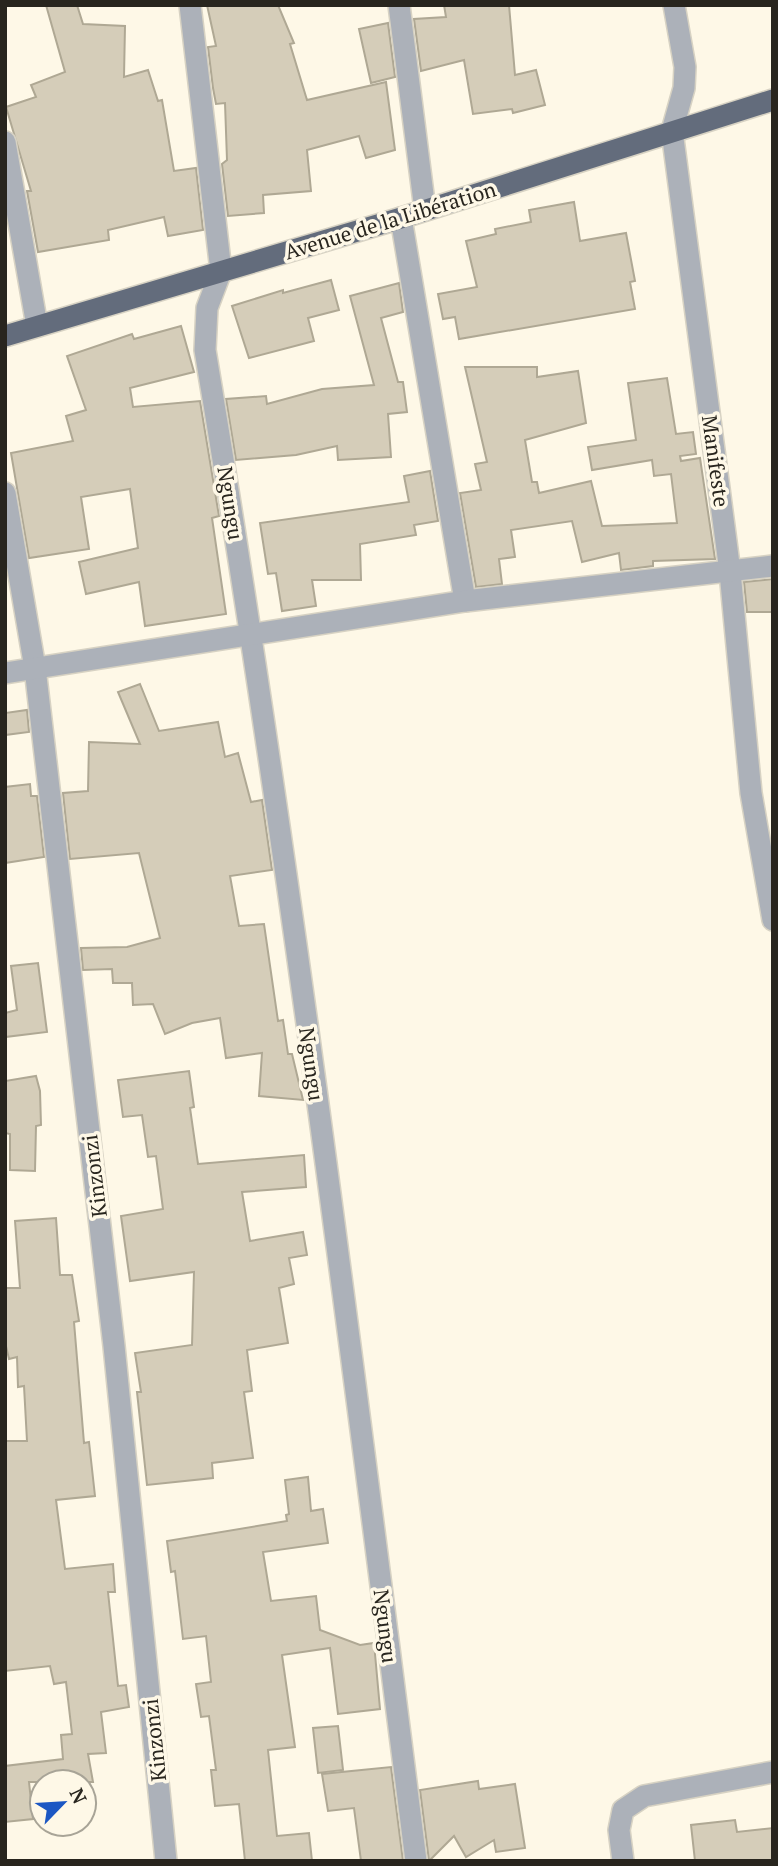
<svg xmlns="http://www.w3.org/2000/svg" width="778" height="1866" viewBox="0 0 778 1866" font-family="'PT Serif',serif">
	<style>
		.building { fill: #d5cdb9; stroke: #afa894; stroke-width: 2 }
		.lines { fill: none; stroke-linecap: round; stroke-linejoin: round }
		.minor-casing { stroke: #d7d2c3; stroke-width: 24 }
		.trunk-casing { stroke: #d7d2c3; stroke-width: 24 }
		.minor { stroke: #acb1b9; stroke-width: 21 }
		.trunk { stroke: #636c7c; stroke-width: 21 }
		.labels { text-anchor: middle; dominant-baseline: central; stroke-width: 7; stroke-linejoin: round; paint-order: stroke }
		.street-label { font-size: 21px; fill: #28251e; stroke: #fef8e7 }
	</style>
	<rect width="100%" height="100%" fill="#fef8e7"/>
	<g class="building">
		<polygon points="46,5 77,5 83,24 125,26 124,77 148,70 158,101 162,100 174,171 196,168 203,230 168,236 164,217 108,230 109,240 38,252 27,191 31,191 6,107 36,97 31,85 65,72"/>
		<polygon points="207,5 278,5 294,43 290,44 307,100 386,82 395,150 366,158 359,136 307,150 311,191 263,195 264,213 228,216 222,164 227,160 225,103 216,104 213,88 208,47 216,46"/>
		<polygon points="444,5 509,5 515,75 536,70 545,105 513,113 512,109 473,114 464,60 421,71 414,19 446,17"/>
		<polygon points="388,23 395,77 371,83 359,29"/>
		<polygon points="574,202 580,241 626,233 635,281 630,282 635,309 459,339 455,317 443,319 438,294 477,287 466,241 496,234 495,229 531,222 529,210"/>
		<polygon points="331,280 339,310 308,318 314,341 249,358 232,306 283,290 283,293"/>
		<polygon points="399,283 403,312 381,318 398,382 403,382 407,412 388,414 391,457 338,460 337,446 296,455 236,460 226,399 266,396 267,404 322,389 374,385 350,296"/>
		<polygon points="181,326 194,372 130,388 133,407 200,401 219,516 212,518 226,614 145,626 139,582 86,594 79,562 138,548 130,489 81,497 89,549 29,558 11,453 73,441 66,416 86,410 67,356 132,334 134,339"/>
		<polygon points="465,367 537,367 537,377 578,371 586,423 525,440 532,482 537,482 539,493 591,481 602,526 677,523 671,474 654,476 652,460 592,470 588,447 636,440 628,383 667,378 676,434 693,432 696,454 680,456 681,461 700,458 715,559 653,561 653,566 621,570 619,553 582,562 572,521 511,530 515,557 499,559 502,584 476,587 460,493 481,490 475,464 487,462"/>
		<polygon points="430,471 438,521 414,525 416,535 360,544 361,580 312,580 316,606 282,611 276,573 268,574 260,523 409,502 404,476"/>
		<polygon points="773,579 773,612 747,612 744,582"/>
		<polygon points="140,684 159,731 218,722 225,757 238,753 251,802 262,800 272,870 230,876 239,926 264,924 278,1021 283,1020 288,1054 292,1054 303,1100 259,1096 262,1053 226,1058 220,1018 192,1023 165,1034 153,1004 133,1005 132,983 113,983 112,969 83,970 81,948 127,947 160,938 139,853 70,859 63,793 88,791 89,742 140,744 118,692"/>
		<polygon points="27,710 29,732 5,735 5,713"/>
		<polygon points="30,784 31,796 37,796 44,857 5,863 5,787"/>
		<polygon points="38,963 47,1032 5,1037 5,1013 17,1010 11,966"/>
		<polygon points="189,1071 194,1107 190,1108 198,1164 304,1155 306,1187 242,1192 250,1241 303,1232 307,1255 289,1258 294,1284 279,1288 288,1343 247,1350 252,1391 244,1392 253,1458 212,1463 213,1478 147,1485 137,1392 141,1392 135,1353 192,1345 194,1272 130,1281 121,1216 163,1209 156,1156 148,1157 142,1115 123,1117 118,1080"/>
		<polygon points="36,1076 40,1091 41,1125 36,1126 35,1171 10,1170 10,1134 5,1133 5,1081"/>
		<polygon points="56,1218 60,1275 72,1275 79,1321 74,1322 84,1443 89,1442 95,1496 56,1500 65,1569 113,1564 115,1592 108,1592 118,1686 126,1685 129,1707 101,1712 106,1753 88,1754 93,1782 29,1782 33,1819 5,1822 5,1766 63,1759 61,1735 72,1734 66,1682 54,1684 50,1666 5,1671 5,1441 27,1441 24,1386 18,1387 17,1357 9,1359 5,1342 5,1288 20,1288 15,1221"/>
		<polygon points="308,1477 311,1511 323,1509 328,1543 263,1552 271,1601 316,1596 320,1630 360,1645 374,1643 380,1709 338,1714 330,1648 282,1655 295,1747 268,1750 277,1836 309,1833 312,1861 245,1861 239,1804 215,1806 211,1770 216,1770 209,1716 201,1717 196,1684 211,1682 206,1636 183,1639 175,1571 171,1572 167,1541 287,1521 286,1515 289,1514 285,1480"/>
		<polygon points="338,1726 343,1770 318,1773 313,1728"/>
		<polygon points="391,1767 403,1861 361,1861 354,1808 328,1811 322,1774"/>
		<polygon points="478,1781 479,1789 515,1784 525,1848 496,1852 494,1840 466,1857 454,1836 429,1861 420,1790"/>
		<polygon points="735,1820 737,1832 773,1828 773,1861 695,1861 691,1825"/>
	</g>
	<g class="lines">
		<g class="minor-casing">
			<g id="minor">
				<path d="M190 5 221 271 207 308 205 350C289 851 352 1356 416 1861"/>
				<polyline points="399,5 425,210"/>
				<polyline points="674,5 685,67 684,88 672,131 730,572 751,793 773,920"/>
				<polyline points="5,142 37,326"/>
				<polyline points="401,218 465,601"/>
				<polyline points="5,493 35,668 114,1346 166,1861"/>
				<polyline points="5,673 465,601 773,566"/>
				<polyline points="623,1861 619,1830 623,1810 644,1796 773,1772"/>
			</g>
		</g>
		<g class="trunk-casing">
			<polyline id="trunk" points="5,336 401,218 773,100"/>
		</g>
		<use href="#minor" class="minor"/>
		<use href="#trunk" class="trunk"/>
	</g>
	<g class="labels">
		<g class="street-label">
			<text transform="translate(390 220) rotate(-17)">Avenue de la Libération</text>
			<text transform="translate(716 461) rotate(82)">Manifeste</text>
			<text transform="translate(231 503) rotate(81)">Ngungu</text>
			<text transform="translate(312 1064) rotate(82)">Ngungu</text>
			<text transform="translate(94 1176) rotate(-97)">Kinzonzi</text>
			<text transform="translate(386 1626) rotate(83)">Ngungu</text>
			<text transform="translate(154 1740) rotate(-96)">Kinzonzi</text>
		</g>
	</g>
	<rect width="778" height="1866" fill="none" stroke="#28251e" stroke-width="14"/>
	<g transform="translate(63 1803) rotate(65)"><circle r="33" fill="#fef8e7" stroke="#a8a497" stroke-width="2"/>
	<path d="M0-5L12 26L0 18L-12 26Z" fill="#1c57c3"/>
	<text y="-10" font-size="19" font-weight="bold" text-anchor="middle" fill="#28251e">N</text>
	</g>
</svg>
